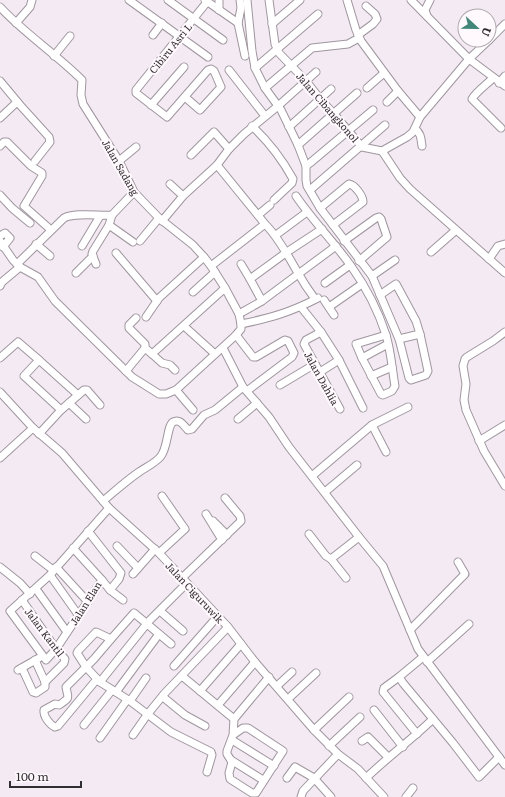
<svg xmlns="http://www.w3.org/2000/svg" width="505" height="797" viewBox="0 0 505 797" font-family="Literata,serif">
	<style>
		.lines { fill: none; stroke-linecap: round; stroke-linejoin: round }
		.minor-casing { stroke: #9f969e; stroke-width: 9 }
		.minor { stroke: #fff; stroke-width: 7 }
		.labels { text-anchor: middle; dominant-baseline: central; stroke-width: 4; stroke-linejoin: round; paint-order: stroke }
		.street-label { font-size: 10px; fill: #312e31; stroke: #fff9fe }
	</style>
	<rect width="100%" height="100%" fill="#f4eaf3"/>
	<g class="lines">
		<g class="minor-casing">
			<g id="minor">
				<polyline points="129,0 208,57"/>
				<polyline points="168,0 223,40"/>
				<polyline points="205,0 238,23"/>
				<polyline points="240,0 241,8 238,23 245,56"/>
				<polyline points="247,0 252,51 255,68 265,88 281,110 298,145 306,166 306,180 307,186 320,208 372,276 399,339 409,378 411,380 426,375 428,371 420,334"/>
				<polyline points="269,0 275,44 279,53 306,81 320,99 334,114 362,147 382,151 400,178 410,189 505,273"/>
				<polyline points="347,0 356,30 361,41 398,91 420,117"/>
				<polyline points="411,0 469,59 505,86"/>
				<path d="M0 7C25 34 56 54 82 80L81 95 83 104 119 161 134 192 159 218 193 245 204 257 211 266 225 288 239 314 241 324V329L236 335 176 390 166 394H159L132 377 55 301 38 277 20 267 13 260 0 241"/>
				<polyline points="219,10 219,0"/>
				<polyline points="427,16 425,10 430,0"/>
				<polyline points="16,23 30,7 32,0"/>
				<polyline points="272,24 300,0"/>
				<polyline points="153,35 162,23"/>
				<polyline points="358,35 373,24 377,19 375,14 366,6"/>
				<polyline points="489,40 505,24"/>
				<polyline points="54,56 70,36"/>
				<polyline points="255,68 318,14"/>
				<polyline points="229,70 265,116"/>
				<path d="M493 78C487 84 475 93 472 99L501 128"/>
				<polyline points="0,81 20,105 49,137 50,142 35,161"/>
				<polyline points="499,83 505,76"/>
				<polyline points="265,88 312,48 348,44 359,38"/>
				<polyline points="367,88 384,73"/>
				<polyline points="185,97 200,110 221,87 214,71 211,69 208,70 167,117 136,93 136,90 207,2"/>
				<polyline points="387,102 398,91"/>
				<polyline points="151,105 184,67"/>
				<polyline points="0,118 17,102"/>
				<path d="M252 126C269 142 282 159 293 179L292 183 274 200"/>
				<polyline points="289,127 331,89"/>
				<path d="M415 129C421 133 421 139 422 146"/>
				<polyline points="298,145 357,93"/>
				<polyline points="0,146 4,142 7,142 31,166 42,173 42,176 24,206 51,230"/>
				<polyline points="382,151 407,137 413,132 420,117 469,59 489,40"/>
				<polyline points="191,155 214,132 229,149"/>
				<polyline points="119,161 136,147"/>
				<polyline points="306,166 310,163 373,110"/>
				<polyline points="170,184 183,196"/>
				<polyline points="310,190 385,125"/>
				<polyline points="0,195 12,208 30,223"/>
				<path d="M296 196C313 221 334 242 351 266 366 287 378 310 386 335 391 351 392 369 395 386L392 391 383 395 381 394 362 358 388 344"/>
				<path d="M320 208 349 184C355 185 363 196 363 202L333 225"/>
				<polyline points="258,215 270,205"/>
				<polyline points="162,221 183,196 217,165 229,149 244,134 278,106 316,72"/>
				<polyline points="109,225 133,242"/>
				<path d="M267 226C280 240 288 256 298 273 303 282 309 291 315 299"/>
				<polyline points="276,235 307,212"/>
				<polyline points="0,236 5,233 10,238 3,247"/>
				<polyline points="140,241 159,218"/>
				<polyline points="344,241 376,218 379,217 381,219 387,237 359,261"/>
				<polyline points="36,244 50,256"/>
				<polyline points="82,246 100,216"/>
				<polyline points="431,252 456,230"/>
				<polyline points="116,253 157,301"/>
				<polyline points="489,259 498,246 505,244"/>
				<path d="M17 264 64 218C75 212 99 216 112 215L134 192"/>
				<polyline points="96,264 92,254 93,251 109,225 112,215"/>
				<polyline points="241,264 250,279"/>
				<polyline points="211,266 265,224 217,165"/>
				<polyline points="76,273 93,256"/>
				<polyline points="372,276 395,260"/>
				<polyline points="325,283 350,265"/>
				<polyline points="0,286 2,282 20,267"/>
				<polyline points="193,292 215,272"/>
				<polyline points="380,295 396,284 416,321 420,334 399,339"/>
				<polyline points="324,300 334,315"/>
				<polyline points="262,301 250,279 287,252 322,229"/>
				<polyline points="301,307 321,332 339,360 363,408"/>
				<polyline points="329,307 362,284"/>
				<polyline points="239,314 262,301 336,246"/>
				<polyline points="146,317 159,298 204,257"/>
				<polyline points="136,318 129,325 129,328 145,344 145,348"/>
				<path d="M241 324C271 318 291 312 318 298"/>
				<polyline points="184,326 215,354"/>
				<polyline points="321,332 306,340 304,344 340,409"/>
				<polyline points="505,332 493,341 467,357 465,359 463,366 466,384 464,400 466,410 484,451 505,486"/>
				<polyline points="236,335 253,357 256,357 285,340 288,341 294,353 292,357 247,391"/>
				<polyline points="223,348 243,387 269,417 289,447 359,537 383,566 418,649 505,765"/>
				<polyline points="152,354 162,363 170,365 175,370"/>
				<polyline points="0,358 18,342 39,360"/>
				<polyline points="362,358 356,344 386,335"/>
				<polyline points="126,371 145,348 152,354 225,288"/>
				<polyline points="320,372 339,360"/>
				<polyline points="371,376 392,367"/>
				<polyline points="280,385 315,364"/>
				<polyline points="176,390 193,410"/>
				<polyline points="0,392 33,428 62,453 109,508 159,553 228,627 255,662 314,730 338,754 358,769 384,797"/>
				<polyline points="69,403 86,419"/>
				<polyline points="61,410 24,376 39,360 78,395"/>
				<polyline points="238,419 257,403"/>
				<polyline points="372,425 386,452"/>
				<polyline points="39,434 61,410 84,390 87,390 100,405"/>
				<polyline points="479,441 505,425"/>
				<polyline points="0,458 33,428"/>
				<polyline points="312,476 372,425 408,407"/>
				<polyline points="325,492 357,465"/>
				<path d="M103 501C115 491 126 481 139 472 146 467 156 463 161 456 168 447 167 426 173 422 180 418 184 426 188 430L192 429 204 415 215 410 243 387"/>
				<polyline points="206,514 222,540"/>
				<polyline points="213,521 227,535"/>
				<polyline points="88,531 121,573 119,579 110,590 102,580"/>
				<polyline points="309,534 326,556 331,559 359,537"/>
				<polyline points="117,546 138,568"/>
				<polyline points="73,548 102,580 56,649 46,660 10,611 50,575 109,508"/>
				<polyline points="159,553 185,529 162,496"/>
				<polyline points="35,556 53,570"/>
				<polyline points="331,559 346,578"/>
				<polyline points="0,567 20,583 30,594"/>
				<polyline points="56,567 88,602"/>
				<polyline points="133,574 155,549"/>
				<polyline points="50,575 79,616"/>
				<polyline points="182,578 241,521 240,516 225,498"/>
				<polyline points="36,589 67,632"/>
				<polyline points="110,590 123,600"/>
				<polyline points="22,600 56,649 65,659 64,663 45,682 35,660"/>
				<polyline points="160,611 183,631"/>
				<polyline points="410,630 465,574 458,562"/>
				<polyline points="171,644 134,613 111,639 96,632 78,651 77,653 86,667 100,682 130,701 171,732 211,752 212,755 207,772"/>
				<polyline points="423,657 399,677 403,683 453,743 479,777 499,757"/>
				<polyline points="427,662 469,624"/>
				<polyline points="174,666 218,616"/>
				<polyline points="22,668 33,692 36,693 45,687 45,682"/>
				<polyline points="18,670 39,658"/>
				<polyline points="182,676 234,719"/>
				<polyline points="399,677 384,688 383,692 417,734"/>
				<path d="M97 679 58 726 55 727C50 725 43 716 44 710L55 704 59 705C71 697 68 699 66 687L94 659 111 639"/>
				<polyline points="100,682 149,621 186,584"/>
				<polyline points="277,686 292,672"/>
				<polyline points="200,691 241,644"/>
				<polyline points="116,692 159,634"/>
				<polyline points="163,697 185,715 205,726"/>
				<polyline points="288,699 316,673"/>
				<polyline points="130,701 146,678"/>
				<polyline points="218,705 255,662"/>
				<polyline points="374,710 403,747"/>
				<polyline points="84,725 112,690"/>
				<polyline points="314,730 349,697"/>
				<polyline points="133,735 147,715 164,694 228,627"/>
				<polyline points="233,735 243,728 248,728 283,751 256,793 252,793 230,779 229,773 232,762 227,754 227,751 233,735 234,719 269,677"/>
				<polyline points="100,738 127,700"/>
				<polyline points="232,740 274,766"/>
				<polyline points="362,741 368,737 388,757"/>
				<polyline points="329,746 360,717"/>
				<polyline points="231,760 263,780"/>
				<polyline points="287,778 295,767 314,778 331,797"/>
				<path d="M366 778C388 757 411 740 433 719"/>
				<polyline points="301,797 303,791 338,754"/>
				<polyline points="406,797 413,788"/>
			</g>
		</g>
		<use href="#minor" class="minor"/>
	</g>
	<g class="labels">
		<g class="street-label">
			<text transform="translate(170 48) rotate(-51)">Cibiru Asri L</text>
			<text transform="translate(328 107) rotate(49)">Jalan Cibangkonol</text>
			<text transform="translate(121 167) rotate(60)">Jalan Sadang</text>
			<text transform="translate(322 378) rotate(61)">Jalan Dahlia</text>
			<text transform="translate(195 592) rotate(47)">Jalan Ciguruwik</text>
			<text transform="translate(85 603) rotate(-58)">Jalan Elan</text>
			<text transform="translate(45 632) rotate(53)">Jalan Kantil</text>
		</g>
	</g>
	<g transform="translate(477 28) rotate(112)"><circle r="19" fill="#fff9fe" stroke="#ada8ac"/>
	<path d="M0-3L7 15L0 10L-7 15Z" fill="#42867a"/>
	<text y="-6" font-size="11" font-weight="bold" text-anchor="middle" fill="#312e31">U</text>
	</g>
	<path d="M10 781v6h71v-6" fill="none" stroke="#312e31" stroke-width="2"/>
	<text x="16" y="781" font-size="12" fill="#312e31" stroke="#fff9fe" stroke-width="3" paint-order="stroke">100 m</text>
</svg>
